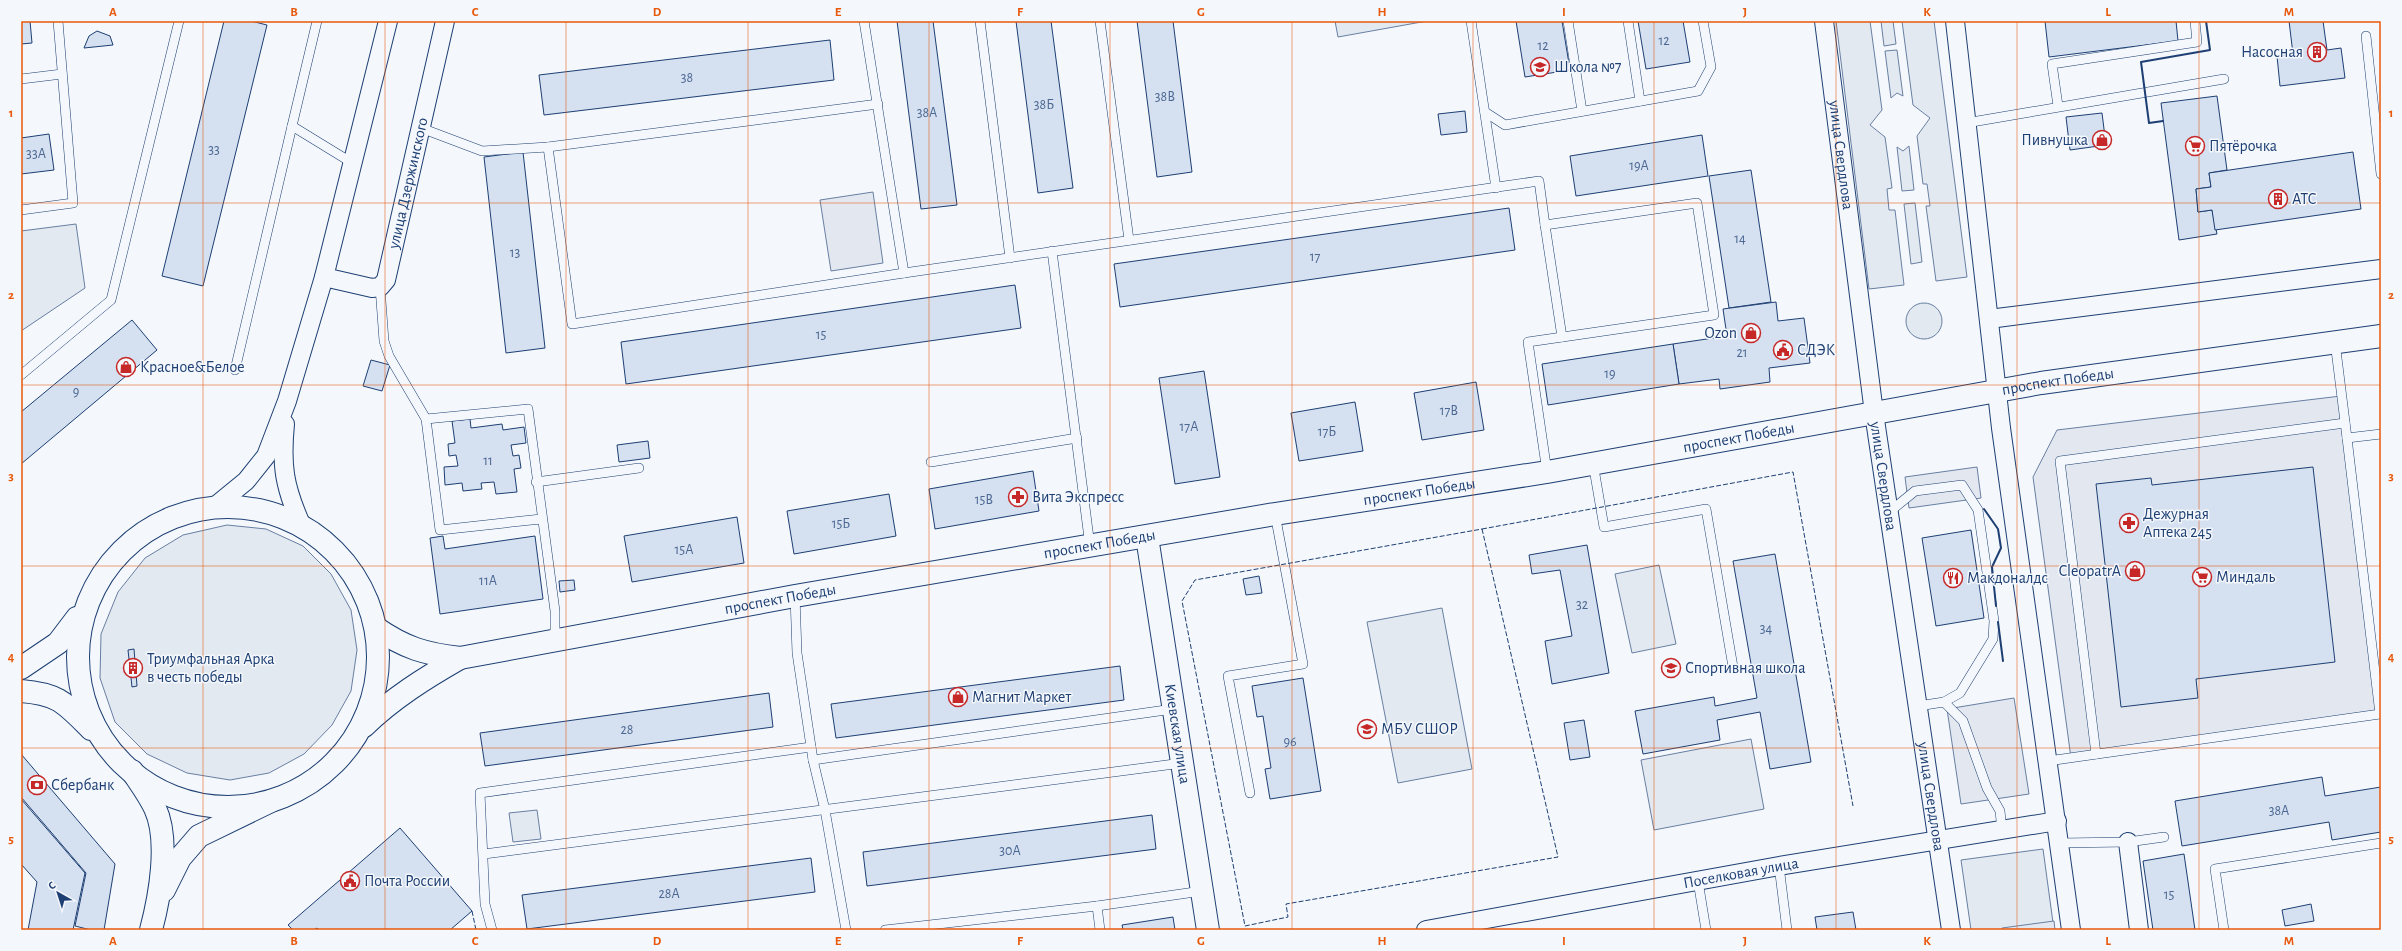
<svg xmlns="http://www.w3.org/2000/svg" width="2402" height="951" viewBox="0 0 2402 951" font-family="'Alegreya Sans',sans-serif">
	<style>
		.green { fill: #e3e9f0; stroke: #687fa3 }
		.parking { fill: #e3e8f0; stroke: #687fa3 }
		.building { fill: #d5e0f0; stroke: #1d3f73 }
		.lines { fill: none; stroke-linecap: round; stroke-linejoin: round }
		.lane-casing { stroke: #1d3f73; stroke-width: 10 }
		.street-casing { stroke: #1d3f73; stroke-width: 20 }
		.secondary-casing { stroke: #1d3f73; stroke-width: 24 }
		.primary-casing { stroke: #1d3f73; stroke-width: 24 }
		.lane { stroke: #f4f7fb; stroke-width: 9 }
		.street { stroke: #f4f7fb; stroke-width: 18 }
		.secondary { stroke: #f4f7fb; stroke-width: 22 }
		.primary { stroke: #f4f7fb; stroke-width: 22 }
		.fence { stroke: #1d3f73; stroke-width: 1; stroke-dasharray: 5 2; stroke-linecap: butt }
		.wall { stroke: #1d3f73; stroke-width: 2 }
		.grid { fill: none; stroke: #e8590c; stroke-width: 1; stroke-opacity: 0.55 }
		.labels { text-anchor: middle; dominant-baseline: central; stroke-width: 3; stroke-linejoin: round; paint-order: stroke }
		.number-label { font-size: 14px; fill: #4b6792 }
		.poi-label { font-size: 16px; fill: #1d3f73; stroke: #f4f7fb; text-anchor: start }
		.street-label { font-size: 16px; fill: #1d3f73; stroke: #f4f7fb }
		.neatline { fill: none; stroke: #e8590c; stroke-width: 1.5 }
		.grid-label { font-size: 13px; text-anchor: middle; font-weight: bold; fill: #e8590c }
	</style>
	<rect width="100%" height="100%" fill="#f4f7fb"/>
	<g class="green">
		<polygon points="1335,21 1427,21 1338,37"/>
		<polygon points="1836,21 1870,21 1882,110 1870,125 1885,137 1892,188 1887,189 1889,210 1895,210 1904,285 1869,289"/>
		<polygon points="1881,21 1893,21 1896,44 1884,46"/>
		<polygon points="1902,21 1934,21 1967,277 1936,281 1926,206 1930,206 1927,184 1923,184 1917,136 1930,118 1913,105"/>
		<polygon points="1897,50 1903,96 1897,93 1891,98 1885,51"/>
		<polygon points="1909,146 1914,190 1902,191 1897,147 1903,151"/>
		<polygon points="1915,203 1922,262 1911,264 1904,204"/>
		<polygon points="76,224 85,288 21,331 21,231"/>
		<circle cx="1924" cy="321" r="18"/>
		<polygon points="227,525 266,529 303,546 331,574 351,610 357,650 351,691 332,725 304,754 269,773 230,780 187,773 147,754 115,722 100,678 101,634 118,592 145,558 183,535"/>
		<polygon points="1659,565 1676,644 1632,653 1615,574"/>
		<polygon points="1442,608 1472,769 1398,783 1367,622"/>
		<polygon points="1751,739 1764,809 1654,830 1641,760"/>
		<polygon points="537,810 541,839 513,842 509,813"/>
		<polygon points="2043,849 2054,930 1971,930 1961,860"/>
	</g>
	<g class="parking">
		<polygon points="873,192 883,263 831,271 820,200"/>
		<polygon points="2341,396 2380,714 2071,758 2033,477 2057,430"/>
		<polygon points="1977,467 1981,498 1909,508 1905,477"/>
		<polygon points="2014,698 2029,794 1961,804 1947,709"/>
		<polygon points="2054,921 2055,930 2002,930 2002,928"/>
	</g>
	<g class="building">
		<polygon points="21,21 30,21 32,43 21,44"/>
		<polygon points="224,21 251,21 267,25 203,286 162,276"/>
		<polygon points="897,21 933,21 957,205 921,209"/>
		<polygon points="1016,21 1051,21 1073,188 1038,193"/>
		<polygon points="1137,21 1173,21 1192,172 1157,177"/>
		<polygon points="1516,21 1562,21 1570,70 1525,77"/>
		<polygon points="1638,21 1683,21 1690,62 1646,69"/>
		<polygon points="2045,21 2176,21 2178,41 2049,57"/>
		<polygon points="2289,21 2323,21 2327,50 2341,48 2345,78 2280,86 2277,56 2293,54"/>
		<polygon points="97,31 110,36 113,45 84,48 89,36"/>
		<polygon points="830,40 834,80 544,115 539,75"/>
		<polygon points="2217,96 2227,170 2209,173 2211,187 2196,189 2198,212 2212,210 2217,234 2179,240 2161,103"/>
		<polygon points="1465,111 1467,132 1441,135 1438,114"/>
		<polygon points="2102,113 2106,145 2070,150 2066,117"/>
		<polygon points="49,134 54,170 21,174 21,138"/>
		<polygon points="1702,135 1708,176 1576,196 1570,156"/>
		<polygon points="523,152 545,348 506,353 484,157"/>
		<polygon points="2353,152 2361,209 2215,230 2212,210 2198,212 2196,189 2211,187 2209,173"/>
		<polygon points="1751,170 1771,302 1729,308 1709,176"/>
		<polygon points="1509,208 1515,250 1120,307 1114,264"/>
		<polygon points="1015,285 1021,328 626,384 621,342"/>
		<polygon points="1776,302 1778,321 1804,318 1810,363 1769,368 1770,382 1720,389 1719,379 1679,384 1673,344 1727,336 1723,309"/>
		<polygon points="132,320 157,350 21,464 21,412"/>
		<polygon points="1673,344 1679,384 1548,405 1542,364"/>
		<polygon points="371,360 390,365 382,391 363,386"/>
		<polygon points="1204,371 1220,477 1175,484 1159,378"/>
		<polygon points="1476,382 1484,430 1422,440 1414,393"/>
		<polygon points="1355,402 1363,451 1299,461 1291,413"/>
		<polygon points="470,419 471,428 502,424 503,430 524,427 526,443 511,445 513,456 519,455 521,468 514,469 517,492 496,494 494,482 481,483 482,489 463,491 462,483 445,485 444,467 458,466 456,455 449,456 448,444 455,443 452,421"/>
		<polygon points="648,441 650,458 619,462 617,445"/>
		<polygon points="2313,467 2335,662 2196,679 2198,698 2121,707 2096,484 2151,478 2152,485"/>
		<polygon points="1033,471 1039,511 935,529 929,489"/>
		<polygon points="889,494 896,536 794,554 787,511"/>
		<polygon points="737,517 744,563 632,582 624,536"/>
		<polygon points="1971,530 1984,618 1936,626 1922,538"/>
		<polygon points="443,536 445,549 535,536 543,599 440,614 430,538"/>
		<polygon points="1587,545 1609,673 1552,684 1545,641 1572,636 1560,570 1532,574 1529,555"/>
		<polygon points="1775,554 1811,762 1770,769 1760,712 1717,720 1720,740 1643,754 1635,711 1714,697 1715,706 1757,698 1733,561"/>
		<polygon points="1259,576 1262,593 1246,595 1243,579"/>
		<polygon points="574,580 575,590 560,592 559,581"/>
		<polygon points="134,649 137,686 132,687 128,650"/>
		<polygon points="1120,666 1124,700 836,738 831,704"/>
		<polygon points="1303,678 1321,791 1270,799 1265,769 1271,768 1263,716 1257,717 1252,686"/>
		<polygon points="769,693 773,727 485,766 480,733"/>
		<polygon points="1584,720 1590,757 1570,760 1564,723"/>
		<polygon points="21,754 115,864 104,930 91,930 75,926 86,873 21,797"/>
		<polygon points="2322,777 2325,796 2381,787 2381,832 2332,840 2329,822 2182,846 2175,801"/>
		<polygon points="21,799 85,873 73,930 28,930 37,882 21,864"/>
		<polygon points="1152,815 1156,849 867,886 863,852"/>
		<polygon points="400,828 472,911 450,930 319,930 317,928 314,930 293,930 288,925"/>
		<polygon points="2184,854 2195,930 2153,930 2143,861"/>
		<polygon points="811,858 815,892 527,929 522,895"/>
		<polygon points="2311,904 2314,921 2285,926 2282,910"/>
		<polygon points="1853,912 1856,930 1817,930 1815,917"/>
		<polygon points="1173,917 1175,930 1123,930 1122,925"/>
	</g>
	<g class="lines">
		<g class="lane-casing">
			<g id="lane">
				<polyline points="317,21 292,126 354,164"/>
				<polyline points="864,21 904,273"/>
				<polyline points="980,21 1010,258"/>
				<polyline points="1100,21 1129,240"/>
				<polyline points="1471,21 1496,188"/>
				<polyline points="1568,21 1582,111"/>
				<polyline points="1628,21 1640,101"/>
				<polyline points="2366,36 2381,174"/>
				<polyline points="21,79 62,74"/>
				<polyline points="878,104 548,147 572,324 904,273 1539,181 1545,225 1697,203 1714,315 1528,342 1547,472"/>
				<polyline points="2058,106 2052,64 2197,42 2195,21"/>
				<polyline points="1485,112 1505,125 1698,91 1711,67 1703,21"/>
				<polyline points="1966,123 2224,79"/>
				<polyline points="421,128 482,151 548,147"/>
				<polyline points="21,210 73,203 58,21"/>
				<polyline points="1545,225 1562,337"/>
				<polyline points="1052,251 1090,546"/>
				<polyline points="380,287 384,341 389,356 426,419"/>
				<polyline points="2335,342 2347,438"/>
				<polyline points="235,370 292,126"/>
				<polyline points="21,375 111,300 179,21"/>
				<polyline points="931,462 1077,438"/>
				<polyline points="1593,463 1604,527 1706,509 1733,667"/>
				<polyline points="536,482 639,468"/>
				<polyline points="1888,513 1915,491 1962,485 1978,510 1994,621 1993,639 1960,693 1944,702"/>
				<polyline points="541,519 440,530 426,419 528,409 555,611 555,639"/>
				<polyline points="795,596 797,653 813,760 825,810 846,930"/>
				<polyline points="1918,706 1944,702 1963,721 1987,788 2000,811 2002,830"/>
				<polyline points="2096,754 2060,461 2345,423"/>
				<polyline points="813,760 1173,709"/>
				<polyline points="2048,761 2380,714 2347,438 2381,434"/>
				<polyline points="1250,793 1228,676 1303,664 1275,514"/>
				<polyline points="2060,843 2128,842 2164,837"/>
				<polyline points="484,854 1182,763"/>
				<polyline points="1779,866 1787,930"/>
				<polyline points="1698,881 1706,930"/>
				<polyline points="1097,906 1100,930"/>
				<polyline points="492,930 485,904 480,793 811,747"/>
				<polyline points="885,930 1097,906 1202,891"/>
				<polyline points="2224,930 2215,869 2381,843"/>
			</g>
		</g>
		<g class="street-casing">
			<g id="street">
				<path id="s1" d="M1824 21 1874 413 1951 930"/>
				<polyline points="1955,21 2001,428 2071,930"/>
				<path id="s2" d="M324 277 372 288 380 287 386 280 445 21"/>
				<polyline points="1989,319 2381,269"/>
				<path d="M285 424C281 465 284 486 301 524"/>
				<polyline points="213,508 246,481 266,456 287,401 324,277 388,21"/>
				<polyline points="2128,842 2139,930"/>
				<path id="s3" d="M1426 930 1779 866 2057 821"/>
			</g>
		</g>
		<g class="secondary-casing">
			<g id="secondary">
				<path id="s4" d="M1147 537 1208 930"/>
				<path d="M132 771C140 783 149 795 155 808 170 840 160 896 151 930"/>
				<polyline points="164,890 180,858 199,836 271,801"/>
			</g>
		</g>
		<g class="primary-casing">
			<g id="primary">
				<circle cx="228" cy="657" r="150"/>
				<path id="s5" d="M376 628C405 648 425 654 460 658L795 596 1275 514 1547 472 2041 383 2381 336"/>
				<polyline points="21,668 58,643 77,618"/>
				<path d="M21 691C59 694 65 703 91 729"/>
				<path d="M364 726C393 698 425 678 460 658"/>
			</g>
		</g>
		<use href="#lane" class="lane"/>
		<use href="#street" class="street"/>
		<use href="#secondary" class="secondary"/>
		<use href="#primary" class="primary"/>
		<g class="fence">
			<polygon points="1482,529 1558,857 1286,904 1288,917 1245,926 1182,601 1195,580"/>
			<polyline points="1482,529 1793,472 1853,806"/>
			<polyline points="472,911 476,930"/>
		</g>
		<g class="wall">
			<polyline points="2163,121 2149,123 2141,62 2210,50 2206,21"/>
			<polyline points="1984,509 1998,529 2001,548 1992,567 1996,606"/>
			<polyline points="1998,622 2003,661"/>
		</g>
	</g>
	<path class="grid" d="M203 21V930M385 21V930M566 21V930M748 21V930M929 21V930M1110 21V930M1292 21V930M1473 21V930M1654 21V930M1836 21V930M2017 21V930M2199 21V930M21 203H2381M21 385H2381M21 566H2381M21 748H2381"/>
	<defs>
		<g id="building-ring" transform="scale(1)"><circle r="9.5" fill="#f4f7fb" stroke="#c62828" stroke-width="1.5"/><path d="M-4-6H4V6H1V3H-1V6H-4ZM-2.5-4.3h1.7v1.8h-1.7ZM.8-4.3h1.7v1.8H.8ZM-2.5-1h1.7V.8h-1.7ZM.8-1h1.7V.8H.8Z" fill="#c62828"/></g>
		<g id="school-ring" transform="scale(1)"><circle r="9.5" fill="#f4f7fb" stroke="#c62828" stroke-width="1.5"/><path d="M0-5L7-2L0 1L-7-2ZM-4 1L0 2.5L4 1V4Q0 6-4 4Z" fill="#c62828"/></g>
		<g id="shop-ring" transform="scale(1)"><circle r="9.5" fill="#f4f7fb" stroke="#c62828" stroke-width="1.5"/><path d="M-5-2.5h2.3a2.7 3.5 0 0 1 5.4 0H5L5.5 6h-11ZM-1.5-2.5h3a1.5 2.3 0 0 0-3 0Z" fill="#c62828"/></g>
		<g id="supermarket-ring" transform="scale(1)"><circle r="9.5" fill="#f4f7fb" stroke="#c62828" stroke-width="1.5"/><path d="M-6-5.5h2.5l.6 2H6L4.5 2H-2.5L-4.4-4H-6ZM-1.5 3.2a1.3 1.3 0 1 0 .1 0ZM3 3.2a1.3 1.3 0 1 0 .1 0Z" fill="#c62828"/></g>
		<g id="civic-ring" transform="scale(1)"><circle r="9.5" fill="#f4f7fb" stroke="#c62828" stroke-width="1.5"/><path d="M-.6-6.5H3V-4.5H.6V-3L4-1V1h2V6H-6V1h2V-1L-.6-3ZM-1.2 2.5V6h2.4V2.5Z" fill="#c62828"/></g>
		<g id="pharmacy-ring" transform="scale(1)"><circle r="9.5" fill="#f4f7fb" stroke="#c62828" stroke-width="1.5"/><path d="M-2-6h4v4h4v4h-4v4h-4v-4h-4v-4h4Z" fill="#c62828"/></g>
		<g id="restaurant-ring" transform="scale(1)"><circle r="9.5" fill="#f4f7fb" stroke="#c62828" stroke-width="1.5"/><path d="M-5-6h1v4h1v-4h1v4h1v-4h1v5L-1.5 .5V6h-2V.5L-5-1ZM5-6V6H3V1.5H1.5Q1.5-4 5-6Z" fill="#c62828"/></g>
		<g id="bank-ring" transform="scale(1)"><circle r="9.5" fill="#f4f7fb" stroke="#c62828" stroke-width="1.5"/><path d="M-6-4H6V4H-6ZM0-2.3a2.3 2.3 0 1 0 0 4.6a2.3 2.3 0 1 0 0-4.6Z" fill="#c62828"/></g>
	</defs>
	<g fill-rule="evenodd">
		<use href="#building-ring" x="2317" y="52"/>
		<use href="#school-ring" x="1540" y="67"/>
		<use href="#shop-ring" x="2102" y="140"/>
		<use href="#supermarket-ring" x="2195" y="146"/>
		<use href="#building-ring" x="2278" y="199"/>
		<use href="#shop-ring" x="1751" y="333"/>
		<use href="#civic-ring" x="1783" y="350"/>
		<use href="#shop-ring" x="126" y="367"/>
		<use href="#pharmacy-ring" x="1018" y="497"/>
		<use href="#pharmacy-ring" x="2129" y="523"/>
		<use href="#shop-ring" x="2135" y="571"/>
		<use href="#supermarket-ring" x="2202" y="577"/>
		<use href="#restaurant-ring" x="1953" y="578"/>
		<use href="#building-ring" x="133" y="668"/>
		<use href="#school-ring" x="1671" y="668"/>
		<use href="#shop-ring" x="958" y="697"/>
		<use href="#school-ring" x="1367" y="729"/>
		<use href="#bank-ring" x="37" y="785"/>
		<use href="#civic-ring" x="350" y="881"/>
	</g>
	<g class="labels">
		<g class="number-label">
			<text x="1664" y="41">12</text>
			<text x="1543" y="46">12</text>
			<text x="687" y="78">38</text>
			<text x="1165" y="97">38В</text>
			<text x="1044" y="105">38Б</text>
			<text x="927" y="113">38А</text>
			<text x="214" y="150">33</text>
			<text x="36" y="154">33А</text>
			<text x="1639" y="166">19А</text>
			<text x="1740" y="239">14</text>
			<text x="515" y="253">13</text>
			<text x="1315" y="257">17</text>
			<text x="821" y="335">15</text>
			<text x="1742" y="353">21</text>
			<text x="1610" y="374">19</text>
			<text x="76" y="392">9</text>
			<text x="1449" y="411">17В</text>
			<text x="1189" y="427">17А</text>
			<text x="1327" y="432">17Б</text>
			<text x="488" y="461">11</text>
			<text x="984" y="500">15В</text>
			<text x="841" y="524">15Б</text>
			<text x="684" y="550">15А</text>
			<text x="488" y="581">11А</text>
			<text x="1582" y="605">32</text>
			<text x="1766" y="629">34</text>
			<text x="627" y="730">28</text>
			<text x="1290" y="742">96</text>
			<text x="2279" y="811">38А</text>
			<text x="1010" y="851">30А</text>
			<text x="669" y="894">28А</text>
			<text x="2169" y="895">15</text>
		</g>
		<g class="poi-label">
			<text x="2303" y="52" text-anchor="end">Насосная</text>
			<text x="1554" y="67">Школа №7</text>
			<text x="2088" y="140" text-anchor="end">Пивнушка</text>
			<text x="2209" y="146">Пятёрочка</text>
			<text x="2292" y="199">АТС</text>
			<text x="1737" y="333" text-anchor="end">Ozon</text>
			<text x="1797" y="350">СДЭК</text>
			<text x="140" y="367">Красное&amp;Белое</text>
			<text x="1032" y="497">Вита Экспресс</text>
			<text x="2143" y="514">Дежурная<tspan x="2143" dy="18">Аптека 245</tspan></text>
			<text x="2121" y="571" text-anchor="end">CleopatrA</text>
			<text x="2216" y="577">Миндаль</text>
			<text x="1967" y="578">Макдоналдс</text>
			<text x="147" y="659">Триумфальная Арка<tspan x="147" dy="18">в честь победы</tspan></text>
			<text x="1685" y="668">Спортивная школа</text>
			<text x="972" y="697">Магнит Маркет</text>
			<text x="1381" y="729">МБУ СШОР</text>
			<text x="51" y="785">Сбербанк</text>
			<text x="364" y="881">Почта России</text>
		</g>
		<g class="street-label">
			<text stroke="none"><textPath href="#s1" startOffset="135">улица Свердлова</textPath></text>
			<text stroke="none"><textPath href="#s2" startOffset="166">улица Дзержинского</textPath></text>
			<text stroke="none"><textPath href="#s5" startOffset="1712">проспект Победы</textPath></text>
			<text stroke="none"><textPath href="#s5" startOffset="1388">проспект Победы</textPath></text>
			<text stroke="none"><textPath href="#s1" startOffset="459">улица Свердлова</textPath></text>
			<text stroke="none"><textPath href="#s5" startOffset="1064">проспект Победы</textPath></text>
			<text stroke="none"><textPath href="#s5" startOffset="740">проспект Победы</textPath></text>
			<text stroke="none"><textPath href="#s5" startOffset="416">проспект Победы</textPath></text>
			<text stroke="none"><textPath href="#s4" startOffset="199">Киевская улица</textPath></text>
			<text stroke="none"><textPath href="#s1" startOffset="783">улица Свердлова</textPath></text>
			<text stroke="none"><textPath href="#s3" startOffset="320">Поселковая улица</textPath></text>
		</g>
	</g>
	<rect width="2402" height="951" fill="none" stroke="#f4f7fb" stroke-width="44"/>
	<g transform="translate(58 893) rotate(321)" stroke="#f4f7fb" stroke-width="3" paint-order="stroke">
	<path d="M0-3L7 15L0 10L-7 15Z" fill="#1d3f73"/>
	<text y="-6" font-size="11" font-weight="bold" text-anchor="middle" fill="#1d3f73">С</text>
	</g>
	<rect x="22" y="22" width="2358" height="907" class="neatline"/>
	<g class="grid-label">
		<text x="113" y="16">A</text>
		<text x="294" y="16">B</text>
		<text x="475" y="16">C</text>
		<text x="657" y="16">D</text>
		<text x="838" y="16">E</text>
		<text x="1020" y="16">F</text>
		<text x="1201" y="16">G</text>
		<text x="1382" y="16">H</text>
		<text x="1564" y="16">I</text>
		<text x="1745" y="16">J</text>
		<text x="1927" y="16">K</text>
		<text x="2108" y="16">L</text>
		<text x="2289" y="16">M</text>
		<text x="11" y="117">1</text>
		<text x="2391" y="117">1</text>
		<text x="11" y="299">2</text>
		<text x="2391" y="299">2</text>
		<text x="11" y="480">3</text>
		<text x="2391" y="480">3</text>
		<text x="11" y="661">4</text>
		<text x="2391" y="661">4</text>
		<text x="11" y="843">5</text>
		<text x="2391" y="843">5</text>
		<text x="113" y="945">A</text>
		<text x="294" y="945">B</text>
		<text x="475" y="945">C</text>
		<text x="657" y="945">D</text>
		<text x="838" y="945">E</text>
		<text x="1020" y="945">F</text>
		<text x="1201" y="945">G</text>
		<text x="1382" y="945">H</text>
		<text x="1564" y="945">I</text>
		<text x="1745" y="945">J</text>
		<text x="1927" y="945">K</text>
		<text x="2108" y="945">L</text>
		<text x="2289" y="945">M</text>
	</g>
</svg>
